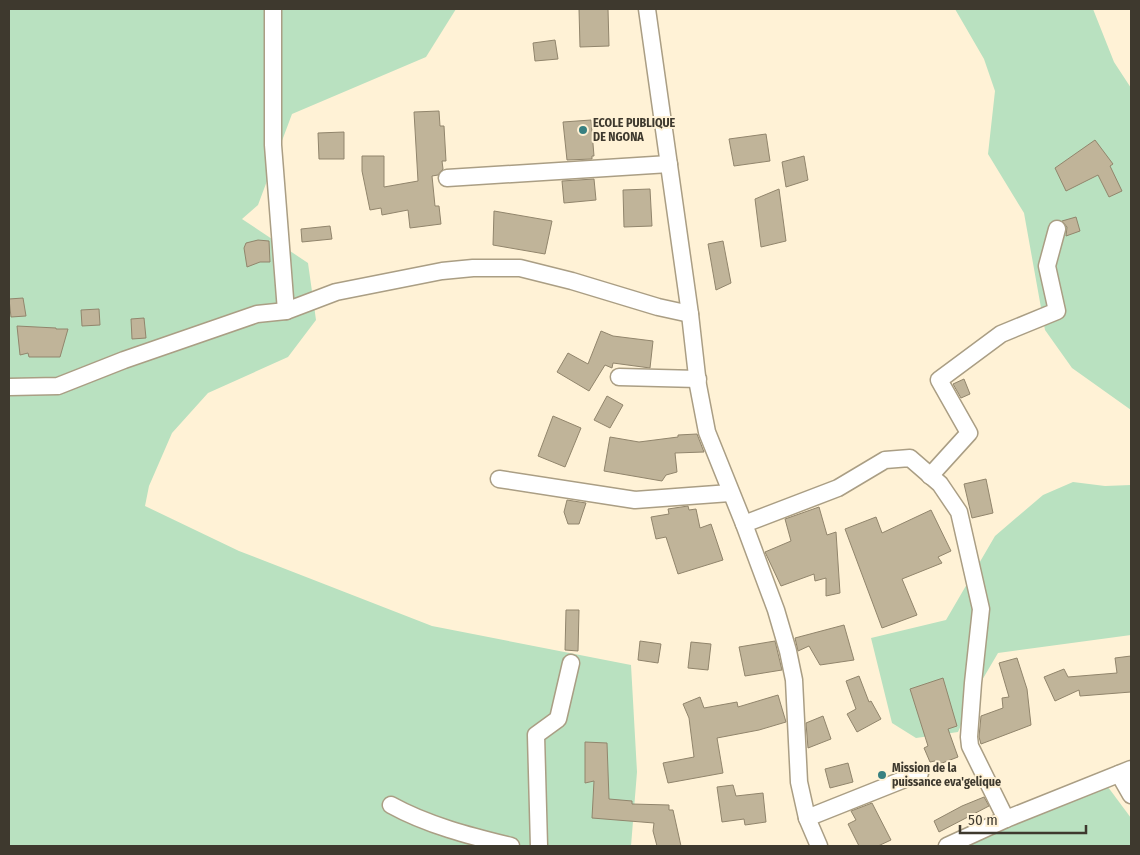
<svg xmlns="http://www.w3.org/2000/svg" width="1140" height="855" viewBox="0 0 1140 855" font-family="'Fira Sans Condensed',sans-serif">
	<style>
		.green { fill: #b9e1c0 }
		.building { fill: #c0b499; stroke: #91856c }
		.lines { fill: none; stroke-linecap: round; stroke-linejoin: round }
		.minor-casing { stroke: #aa9e84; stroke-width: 19 }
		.minor { stroke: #fff; stroke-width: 16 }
		.poi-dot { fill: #388081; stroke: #fff2d6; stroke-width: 2 }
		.labels { text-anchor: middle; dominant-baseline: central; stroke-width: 4; stroke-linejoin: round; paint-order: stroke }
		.poi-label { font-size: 12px; font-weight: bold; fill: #3e392e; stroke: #fff2d6; text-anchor: start }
	</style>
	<rect width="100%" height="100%" fill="#fff2d6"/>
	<g class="green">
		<polygon points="9,9 456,9 426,57 292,114 258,205 242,219 308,263 316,320 288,357 208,393 172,433 149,486 145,506 239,551 432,626 631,665 637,772 631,846 9,846"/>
		<polygon points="955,9 1093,9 1114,62 1131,88 1131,410 1072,368 1045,330 1024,213 988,154 995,91 984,59"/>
		<polygon points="1073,482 1105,486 1131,485 1131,635 998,653 978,687 958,732 916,738 892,723 871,638 946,620 995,536 1043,495"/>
		<polygon points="1105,783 1131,818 1131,846 945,846"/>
	</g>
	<g class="building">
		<polygon points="579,9 608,9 609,46 580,47"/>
		<polygon points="555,40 558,59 535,61 533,43"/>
		<polygon points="439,111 440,126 444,126 446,161 442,161 443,169 438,175 432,176 435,206 439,206 441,224 410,228 408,210 382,215 381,208 370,210 362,171 362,156 384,156 384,187 418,181 414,112"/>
		<polygon points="591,120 594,156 592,156 592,159 567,160 563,122"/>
		<polygon points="344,132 344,159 319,159 318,133"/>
		<polygon points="766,134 770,161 734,166 729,139"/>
		<polygon points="1095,140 1113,164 1110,166 1122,191 1109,197 1098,175 1066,191 1055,168"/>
		<polygon points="804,156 808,180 786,187 782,162"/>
		<polygon points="594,179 596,200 564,203 562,181"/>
		<polygon points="650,189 652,226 624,227 623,190"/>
		<polygon points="779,189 786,241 761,247 755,199"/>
		<polygon points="494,211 552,221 545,254 493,245"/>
		<polygon points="1076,217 1080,231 1066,236 1067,227 1062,221"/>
		<polygon points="330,226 332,239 302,242 301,229"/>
		<polygon points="258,240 269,241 270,262 260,262 247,267 244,248 246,243"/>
		<polygon points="723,241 731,283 716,290 708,244"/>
		<polygon points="23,298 26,316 11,317 9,299"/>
		<polygon points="99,309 100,325 82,326 81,310"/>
		<polygon points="144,318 146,338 132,339 131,319"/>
		<polygon points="17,326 56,328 56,329 68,329 60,357 29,357 28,353 20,355"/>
		<polygon points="601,331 613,336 653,341 650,368 613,363 612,368 605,365 589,391 557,372 568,353 588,364"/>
		<polygon points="964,379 970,394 961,398 953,384"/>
		<polygon points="607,396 623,405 610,428 594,420"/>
		<polygon points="553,416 581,428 565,467 538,456"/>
		<polygon points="697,434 704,452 675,453 677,472 666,475 662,481 604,471 610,437 639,442 678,437 678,435"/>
		<polygon points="986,479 993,513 972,518 964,484"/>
		<polygon points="567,500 586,503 579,524 568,524 564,512"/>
		<polygon points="688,506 689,510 696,509 700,528 711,524 723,560 678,574 666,537 656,539 651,517 669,514 668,509"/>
		<polygon points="819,507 827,535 836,532 840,593 826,596 826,578 815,581 814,574 781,586 765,552 791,541 785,519"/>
		<polygon points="931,510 951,551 938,557 942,563 902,579 917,615 882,628 845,529 876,517 882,533"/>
		<polygon points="566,610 579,610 578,651 565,650"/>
		<polygon points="844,625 854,660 820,665 809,646 798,651 795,638"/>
		<polygon points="640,641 661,644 658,663 638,660"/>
		<polygon points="775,641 782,670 745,676 739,647"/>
		<polygon points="691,642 711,644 708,670 688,668"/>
		<polygon points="1131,656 1131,692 1080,696 1079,690 1055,701 1044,677 1064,669 1068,677 1117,673 1115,658"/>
		<polygon points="1017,658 1027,689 1031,725 981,744 979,737 981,716 1003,708 1002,698 1009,697 999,663"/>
		<polygon points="859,676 869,702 871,701 881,719 857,732 847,714 856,709 846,681"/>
		<polygon points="943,678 957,726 948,729 958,757 937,765 935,761 930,762 924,748 928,746 910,689"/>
		<polygon points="778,695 786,722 759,730 717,738 723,773 668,783 663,763 694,757 689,718 683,704 700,697 704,708 737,702 738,707"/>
		<polygon points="823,716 831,739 808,748 806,723"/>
		<polygon points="585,742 607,743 609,799 632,801 632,804 669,805 669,810 673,810 681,846 657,846 653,831 654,823 592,818 594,781 585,783"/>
		<polygon points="848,763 853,782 830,788 825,769"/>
		<polygon points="733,785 736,796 763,793 766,822 745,825 744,819 722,822 717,787"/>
		<polygon points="984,797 989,806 939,832 934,821 962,806"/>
		<polygon points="872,803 891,840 878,846 859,846 848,824 856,820 851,811"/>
	</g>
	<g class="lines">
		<g class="minor-casing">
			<g id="minor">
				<polyline points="273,9 273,145 286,311"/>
				<polyline points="647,9 690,314 698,385 707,432 744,524 776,610 788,651 794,680 799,782 807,818 819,846"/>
				<polyline points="447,178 669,164"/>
				<polyline points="619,377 698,379"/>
				<polyline points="9,387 58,386 124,360 257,314 286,311 336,292 442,271 473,268 520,268 572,281 658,307 690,314"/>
				<polyline points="930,476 969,433 939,380 1001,334 1057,311 1047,266 1057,229"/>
				<polyline points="499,479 635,500 730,493"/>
				<polyline points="744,524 838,488 885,460 910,458 940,484 959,512 981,609 973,683 969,737 970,746 1006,819"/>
				<polyline points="1119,774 1131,795"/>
				<path d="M391 805C427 825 470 836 511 846"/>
				<polyline points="807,818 920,773"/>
				<polyline points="539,846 536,735 558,719 571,663"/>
				<polyline points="947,846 1006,819 1131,769"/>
			</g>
		</g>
		<use href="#minor" class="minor"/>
	</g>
	<g class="poi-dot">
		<circle cx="583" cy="130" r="5"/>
		<circle cx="882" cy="775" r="5"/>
	</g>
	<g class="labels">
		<g class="poi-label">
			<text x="593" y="123">ECOLE PUBLIQUE<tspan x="593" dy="14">DE NGONA</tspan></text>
			<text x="892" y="768">Mission de la<tspan x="892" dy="14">puissance eva'gelique</tspan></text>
		</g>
	</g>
	<rect width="1140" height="855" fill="none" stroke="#3e392e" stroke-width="20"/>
	<path d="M960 825v8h126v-8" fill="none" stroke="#3e392e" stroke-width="2.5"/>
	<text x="968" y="825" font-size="15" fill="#3e392e" stroke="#fff2d6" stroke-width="4" paint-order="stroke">50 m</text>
</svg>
